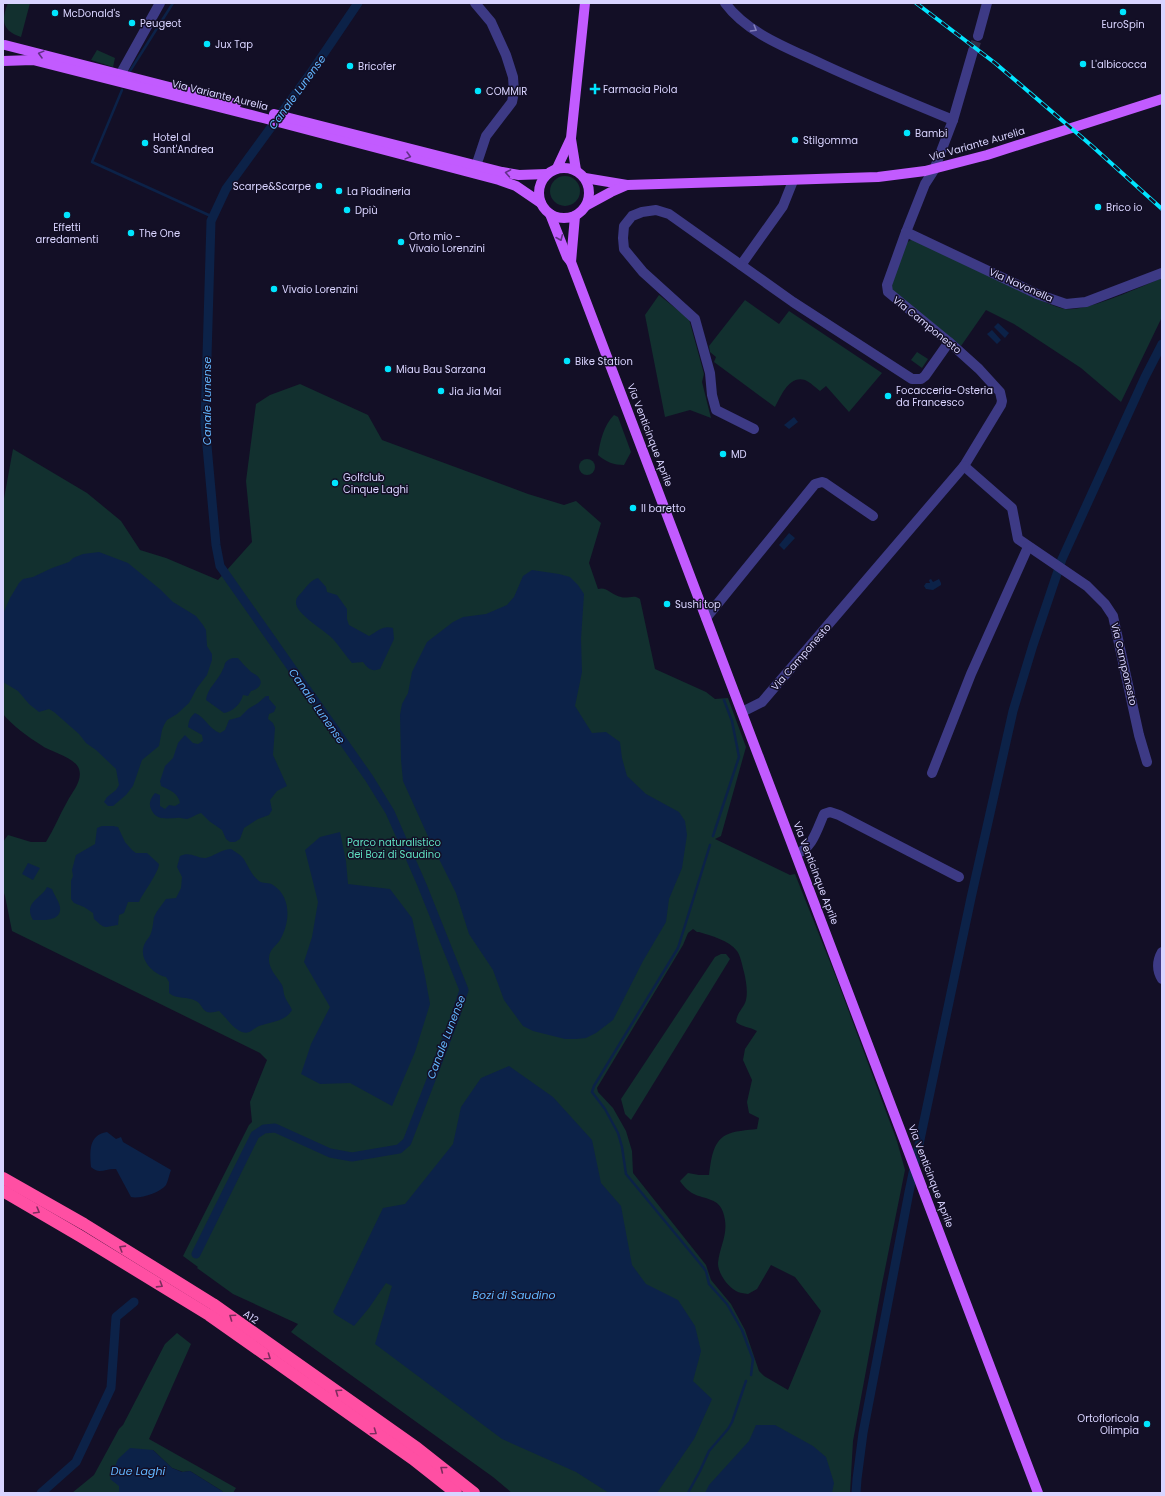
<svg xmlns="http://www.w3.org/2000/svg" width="1165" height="1496" viewBox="0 0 1165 1496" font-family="Poppins,sans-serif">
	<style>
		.green { fill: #12302f; fill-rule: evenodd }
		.water { fill: #0c2248 }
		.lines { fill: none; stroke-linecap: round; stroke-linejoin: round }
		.stream { stroke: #0c2248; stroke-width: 2.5 }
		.canal { stroke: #0c2248; stroke-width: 9 }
		.minor-tunnel { stroke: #312d47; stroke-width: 10; stroke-dasharray: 10 5; stroke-linecap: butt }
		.minor { stroke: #3d3a85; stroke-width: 10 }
		.major { stroke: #c25bff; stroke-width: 10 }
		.highway { stroke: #ff4fa3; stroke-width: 12 }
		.rail-casing { stroke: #00e5ff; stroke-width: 4 }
		.rail { stroke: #130f26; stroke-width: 2.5; stroke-dasharray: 8; stroke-linecap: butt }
		.oneway { stroke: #837fbc }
		.oneway2 { stroke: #623188 }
		.oneway3 { stroke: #7d2c5e }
		.poi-dot { fill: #00e5ff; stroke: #130f26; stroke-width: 1.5 }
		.labels { text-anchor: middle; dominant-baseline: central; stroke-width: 3; stroke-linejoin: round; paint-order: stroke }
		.poi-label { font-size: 10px; fill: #d9d4ff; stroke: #130f26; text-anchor: start }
		.street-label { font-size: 10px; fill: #d9d4ff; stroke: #130f26 }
		.park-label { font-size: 10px; fill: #5fe0c0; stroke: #130f26 }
		.water-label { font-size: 11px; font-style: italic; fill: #62b6ff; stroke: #130f26 }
	</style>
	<rect width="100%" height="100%" fill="#130f26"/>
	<g class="green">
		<path d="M8 3H30L21 37C2 31 1 20 8 3Z"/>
		<polygon points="97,50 115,58 113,67 91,60"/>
		<circle cx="565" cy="191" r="15"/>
		<path d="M911 240H915L1047 303C1053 305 1059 308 1065 309 1087 312 1140 287 1162 278V317L1121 402 1081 368 1014 324 986 310 961 346 893 292 891 288 906 243Z"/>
		<polygon points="659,295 689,319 704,374 702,382 711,418 690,410 665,417 645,315"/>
		<path d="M745 300 779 324 789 311 882 373 849 412 826 386 820 391C816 388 810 382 805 380 789 375 781 396 775 407L714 362 716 357 710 352 709 346Z"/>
		<polygon points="917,352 928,359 922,368 911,360"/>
		<path d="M300 384 368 415 382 440 528 494 564 505 576 501 601 523 589 563 598 589C606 586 612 595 621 597 628 599 634 594 640 599L655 669 706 692 715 699 728 698 746 747 721 836 715 839 790 875 795 874 836 977 897 1141 905 1170 882 1284 853 1441 850 1493H512L493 1477 291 1332 298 1324 233 1294 197 1268 198 1267 183 1256 249 1125 252 1122 250 1102 267 1060 260 1053 12 931 5 896 3 890V842L8 835 31 842H46C54 829 59 816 67 802 72 792 83 781 79 769 75 757 50 752 41 745 28 737 13 726 3 714V504L13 449 87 493 121 521 140 550 166 558 218 580 252 542 246 481 256 404 270 395ZM693 929 697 932H699C711 936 729 940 737 951 741 957 742 965 744 972 746 980 748 992 746 1000 744 1008 737 1012 736 1022 742 1027 750 1027 757 1031L745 1049 743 1060 752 1080 747 1102 749 1113 759 1118 757 1129C748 1130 733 1131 726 1135 712 1142 711 1162 709 1175H699L688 1173 680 1181C684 1187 689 1192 696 1195 706 1199 719 1199 723 1212 730 1233 720 1244 718 1263 718 1273 727 1286 736 1291 739 1293 744 1293 748 1294L757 1289 771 1265 795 1277 821 1311 788 1390 764 1376 759 1371 745 1330 731 1304 711 1280 706 1265 633 1173 632 1151 626 1131 613 1108 598 1092 597 1088 683 945 688 933Z"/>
		<path d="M614 415 618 417 631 452 624 465C614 465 606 462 598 455 600 441 604 425 614 415Z"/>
		<circle cx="587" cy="467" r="8"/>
		<polygon points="721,954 726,954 730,959 631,1120 625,1114 621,1099 715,957"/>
		<polygon points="177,1333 191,1344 149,1439 236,1488 233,1493 223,1493 222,1491 190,1471 183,1472 172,1468 153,1450 119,1486 119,1493 72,1493 94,1475 119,1429 123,1425 165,1344"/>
	</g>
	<g class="water">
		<polygon points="998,323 1009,333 1005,338 994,327"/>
		<polygon points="992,330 1001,340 997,344 987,334"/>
		<polygon points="794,417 798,422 789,429 784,425"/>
		<polygon points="789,533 795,538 784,550 779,545"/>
		<polygon points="99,552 128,563 161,590 173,602 196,616 203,625 206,630 207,646 212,654 212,660 207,675 197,688 189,703 177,714 167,720 164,725 162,730 159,746 142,760 133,786 126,795 113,806 108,806 104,802 107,797 116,790 119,785 116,769 96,750 86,743 79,734 54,712 49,709 39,712 29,704 18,691 3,682 3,614 10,598 19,583 23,579 33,577 52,568 69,562 73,558 83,554"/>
		<polygon points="532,570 559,574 570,577 578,585 584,594 581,639 582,672 575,706 592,733 606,732 620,742 622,758 627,776 646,794 679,812 685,821 687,835 682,868 669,899 666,922 643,961 613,1020 596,1033 586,1038 576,1039 565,1039 533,1031 523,1026 504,1000 493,970 469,934 456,893 431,843 403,781 401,760 400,715 402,704 408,693 412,672 427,642 453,622 463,617 486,614 507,605 514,597 523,576"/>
		<path d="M318 578 326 587 327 592 337 595 347 609V619L349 625 369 636C378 631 383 625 393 628L394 639 380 669C372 672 368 669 363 662L352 663C345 655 340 647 333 639 326 631 295 614 296 602 296 598 299 595 302 592 307 586 311 580 318 578Z"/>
		<polygon points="931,579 933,582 939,579 941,583 941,585 933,590 926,589 924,586 926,583 930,583 929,580"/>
		<path d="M233 658H238C242 663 247 668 251 672 254 674 257 675 259 678 264 684 257 690 251 691L248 696 243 695C241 704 232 712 224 713L206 700C207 688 219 680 223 669 225 666 224 663 227 661 229 659 230 659 233 658Z"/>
		<path d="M266 696H269V699L276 707 274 712 269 714 268 719 273 723 275 728 273 755 287 786 277 791 270 800 272 810 269 815 258 819 244 828 240 839 235 842H230L226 839 222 830 209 821 201 813C196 814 192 818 187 819 184 819 180 817 177 818 168 818 157 821 152 811 148 804 150 799 155 793L160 795V806L165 809 169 805 175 806 180 803C178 793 170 790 161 786L160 781 165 766 173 758 178 743 185 735 193 743 198 744 203 741 202 735 188 727C189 720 190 717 195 713 205 717 209 729 220 733L225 730 229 720 240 717 248 709 258 703Z"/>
		<path d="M102 826H113L118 827 125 842 132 850 136 853H147L159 864C159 872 143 893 139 902H128L124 913 119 915 118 925C103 927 106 930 94 919L93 913 84 907 74 903 71 899V881L73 876 72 870 76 855 95 844 97 828Z"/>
		<polygon points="340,832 346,861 348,884 390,889 412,918 425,976 430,1004 415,1052 392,1106 350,1083 320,1084 301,1074 311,1044 330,1007 304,962 312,937 318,902 305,850 320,837"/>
		<path d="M231 849C235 852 240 854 243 858 248 865 251 875 259 881 263 884 269 882 273 885 292 897 290 923 280 940 276 946 269 950 269 958 268 968 277 977 282 985 284 989 283 993 285 997 287 1002 290 1005 292 1010 285 1022 270 1022 259 1026 252 1029 250 1035 242 1032 232 1028 227 1018 219 1011 215 1012 210 1013 207 1012 202 1010 201 1003 196 1001 188 996 177 1000 169 993V982L166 977C153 974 137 958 145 943 147 939 150 937 151 933 153 928 153 922 154 917 157 910 162 905 166 899L176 898 181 888 182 877 177 867 180 856C191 851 197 859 206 858 214 856 220 850 231 849Z"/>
		<polygon points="28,863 40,868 33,880 22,874"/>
		<path d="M47 887 52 889C54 895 59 901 60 907 62 922 42 920 33 920 23 902 41 899 47 887Z"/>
		<polygon points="509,1066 553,1097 592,1140 601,1183 621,1206 632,1265 646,1284 678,1300 695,1326 701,1351 693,1381 712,1399 694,1439 657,1493 609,1493 576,1472 502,1439 375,1344 392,1286 386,1283 369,1308 354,1326 336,1315 333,1312 383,1208 405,1204 453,1144 461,1107 481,1078"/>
		<path d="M107 1132 116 1139 121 1137 123 1142 171 1170C169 1175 168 1181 166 1185 160 1193 140 1199 131 1197L116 1169C106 1168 99 1175 91 1167 90 1152 88 1135 107 1132Z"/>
		<polygon points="756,1425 775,1425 813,1446 826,1457 834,1483 832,1493 705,1493 709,1485 749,1441"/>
		<polygon points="130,1448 153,1450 172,1468 182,1472 190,1471 222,1491 223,1493 119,1493 119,1486 110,1479 118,1459"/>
	</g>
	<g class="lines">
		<g class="stream">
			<polyline points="130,71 173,3"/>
			<polyline points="122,90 92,162 213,217"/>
			<polyline points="713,836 739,757 732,721 724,700"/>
			<polyline points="710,845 678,948 594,1086 592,1092 605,1109 618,1133 622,1147 626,1174 703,1267 706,1271 709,1284 727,1304 742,1330 753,1359 751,1375"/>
			<polyline points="688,1493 700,1471 709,1451 728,1429 732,1422 746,1381"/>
		</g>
		<g class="canal">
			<polyline points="196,1254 255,1135 264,1129 275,1128 330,1153 352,1157 399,1149 407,1142 454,1020 464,990 422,885 390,812 369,778 220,566 216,545 205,424 211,221 226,189 310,74 358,3"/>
			<polyline points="41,1493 76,1462 111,1388 116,1317 134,1302"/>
			<polyline points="856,1493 857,1479 863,1433 909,1192 971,898 1013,711 1033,645 1062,559 1145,377 1162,344"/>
		</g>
		<polyline class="minor-tunnel" points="973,51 978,36"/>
		<g class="minor">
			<polyline points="475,3 491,22 506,55 513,77 514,92 512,102 486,136 476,166"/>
			<path d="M725 3C748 34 788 48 822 64 865 84 909 102 953 120"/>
			<polyline points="978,36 987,3"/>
			<polyline points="973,51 953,120 934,170 925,184 906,232 887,285 888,292 949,342 979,369 1000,392 1002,401 1001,405 964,466 1012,508 1018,539 1087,586 1105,604 1113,616 1139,735 1147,762"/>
			<polyline points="120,75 160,3"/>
			<polyline points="906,232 1037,294 1066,304 1086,302 1162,273"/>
			<polyline points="741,265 783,206 793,181"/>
			<polyline points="754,429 716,410 712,395 710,373 695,319 643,272 624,249 623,238 624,226 632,216 642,212 656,210 669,214 793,302 912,379 921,379 925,376 949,342"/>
			<polyline points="706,618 815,484 822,482 825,483 873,516"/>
			<polyline points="742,712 762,702 964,466"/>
			<polyline points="932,773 971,674 1028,547"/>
			<path d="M796 854C813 848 817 829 824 814L830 812 839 815 959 877"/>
			<path d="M1162 952C1157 961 1156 969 1162 979"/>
		</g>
		<g class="major">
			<polyline points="5,45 236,104"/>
			<polyline points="3,61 33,60 263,118 499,180 516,186 541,203"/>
			<polyline points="274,114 502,172 519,175 547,174"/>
			<polyline points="571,139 576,170"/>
			<circle cx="564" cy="193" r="25"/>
			<polyline points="557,168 571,138 585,3"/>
			<polyline points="585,178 627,185 878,177 925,171 987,155 1162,99"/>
			<polyline points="587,205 611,192 627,185"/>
			<polyline points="550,214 567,257 571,262 1038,1493"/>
			<polyline points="571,262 575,216"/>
		</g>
		<g class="highway">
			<polyline points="3,1178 84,1224 213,1304 417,1448 474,1493"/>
			<polyline points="3,1191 80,1236 209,1315 413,1459 456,1493"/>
		</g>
		<g class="rail-casing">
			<polyline id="rail" points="916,3 995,63 1092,146 1162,209"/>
		</g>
		<use href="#rail" class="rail"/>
	</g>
	<defs><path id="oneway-chevron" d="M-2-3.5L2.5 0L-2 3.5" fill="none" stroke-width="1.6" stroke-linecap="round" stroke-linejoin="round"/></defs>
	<use class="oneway" href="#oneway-chevron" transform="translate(754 29) rotate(31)"/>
	<g class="oneway2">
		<use href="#oneway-chevron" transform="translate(41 54) rotate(-165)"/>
		<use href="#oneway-chevron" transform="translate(408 156) rotate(15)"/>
		<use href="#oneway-chevron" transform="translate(508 173) rotate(-170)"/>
		<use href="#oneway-chevron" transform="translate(560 238) rotate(67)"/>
	</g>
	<g class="oneway3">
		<use href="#oneway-chevron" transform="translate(37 1211) rotate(30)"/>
		<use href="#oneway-chevron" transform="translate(122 1248) rotate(-148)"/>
		<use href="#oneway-chevron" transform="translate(160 1285) rotate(32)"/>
		<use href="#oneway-chevron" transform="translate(232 1317) rotate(-145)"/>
		<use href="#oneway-chevron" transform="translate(268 1357) rotate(35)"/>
		<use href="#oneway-chevron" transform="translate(338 1392) rotate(-145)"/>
		<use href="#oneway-chevron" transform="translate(374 1432) rotate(35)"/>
		<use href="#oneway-chevron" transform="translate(443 1469) rotate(-142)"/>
	</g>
	<g class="poi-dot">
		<circle cx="1123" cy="12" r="4"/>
		<circle cx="55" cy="13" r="4"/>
		<circle cx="132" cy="23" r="4"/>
		<circle cx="207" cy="44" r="4"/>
		<circle cx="1083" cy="64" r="4"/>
		<circle cx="350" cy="66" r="4"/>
		<path d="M593 83h4v4h4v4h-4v4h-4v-4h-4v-4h4z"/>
		<circle cx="478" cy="91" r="4"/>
		<circle cx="907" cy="133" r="4"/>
		<circle cx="795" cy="140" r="4"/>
		<circle cx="145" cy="143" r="4"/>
		<circle cx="319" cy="186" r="4"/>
		<circle cx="339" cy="191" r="4"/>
		<circle cx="1098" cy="207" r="4"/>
		<circle cx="347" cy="210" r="4"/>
		<circle cx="67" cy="215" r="4"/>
		<circle cx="131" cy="233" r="4"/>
		<circle cx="401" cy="242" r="4"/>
		<circle cx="274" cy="289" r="4"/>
		<circle cx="567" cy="361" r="4"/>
		<circle cx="388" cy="369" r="4"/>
		<circle cx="441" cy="391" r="4"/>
		<circle cx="888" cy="396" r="4"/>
		<circle cx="723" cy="454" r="4"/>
		<circle cx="335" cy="483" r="4"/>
		<circle cx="633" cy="508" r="4"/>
		<circle cx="667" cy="604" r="4"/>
		<circle cx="1147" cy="1424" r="4"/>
	</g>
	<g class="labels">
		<g class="poi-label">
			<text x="63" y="13">McDonald's</text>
			<text x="140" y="23">Peugeot</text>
			<text x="1123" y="24" text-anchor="middle">EuroSpin</text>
			<text x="215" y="44">Jux Tap</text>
			<text x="1091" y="64">L'albicocca</text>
			<text x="358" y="66">Bricofer</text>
			<text x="603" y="89">Farmacia Piola</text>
			<text x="486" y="91">COMMIR</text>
			<text x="915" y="133">Bambi</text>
			<text x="153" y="137">Hotel al<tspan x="153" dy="12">Sant'Andrea</tspan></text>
			<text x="803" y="140">Stilgomma</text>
			<text x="311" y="186" text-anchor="end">Scarpe&amp;Scarpe</text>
			<text x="347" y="191">La Piadineria</text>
			<text x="1106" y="207">Brico io</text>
			<text x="355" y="210">Dpiù</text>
			<text x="67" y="227" text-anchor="middle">Effetti<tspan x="67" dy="12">arredamenti</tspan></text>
			<text x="139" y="233">The One</text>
			<text x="409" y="236">Orto mio -<tspan x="409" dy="12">Vivaio Lorenzini</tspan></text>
			<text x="282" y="289">Vivaio Lorenzini</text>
			<text x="575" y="361">Bike Station</text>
			<text x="396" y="369">Miau Bau Sarzana</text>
			<text x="896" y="390">Focacceria-Osteria<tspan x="896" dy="12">da Francesco</tspan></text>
			<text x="449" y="391">Jia Jia Mai</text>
			<text x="731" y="454">MD</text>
			<text x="343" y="477">Golfclub<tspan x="343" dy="12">Cinque Laghi</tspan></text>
			<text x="641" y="508">Il baretto</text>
			<text x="675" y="604">Sushi top</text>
			<text x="1139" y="1418" text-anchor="end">Ortofloricola<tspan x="1139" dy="12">Olimpia</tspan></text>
		</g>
		<g class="street-label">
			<text transform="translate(220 95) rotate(14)">Via Variante Aurelia</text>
			<text transform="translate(977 144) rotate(-16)">Via Variante Aurelia</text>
			<text transform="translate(1021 285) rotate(24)">Via Navonella</text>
			<text transform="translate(927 325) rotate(39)">Via Camponesto</text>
			<text transform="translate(650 435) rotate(69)">Via Venticinque Aprile</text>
			<text transform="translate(801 657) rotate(-49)">Via Camponesto</text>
			<text transform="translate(1124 664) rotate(77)">Via Camponesto</text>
			<text transform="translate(816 873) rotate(69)">Via Venticinque Aprile</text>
			<text transform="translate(931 1176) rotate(69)">Via Venticinque Aprile</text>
			<text transform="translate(251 1317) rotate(35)">A12</text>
		</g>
		<g class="park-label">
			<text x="394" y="842">Parco naturalistico<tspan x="394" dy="12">dei Bozi di Saudino</tspan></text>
		</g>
		<g class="water-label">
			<text transform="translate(297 92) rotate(-54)">Canale Lunense</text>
			<text transform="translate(207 401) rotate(-90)">Canale Lunense</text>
			<text transform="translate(317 706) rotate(55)">Canale Lunense</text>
			<text transform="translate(446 1037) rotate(-69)">Canale Lunense</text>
			<text x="514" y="1295">Bozi di Saudino</text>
			<text x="138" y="1471">Due Laghi</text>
		</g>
	</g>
	<rect width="1165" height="1496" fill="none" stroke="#d9d4ff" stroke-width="8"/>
</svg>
